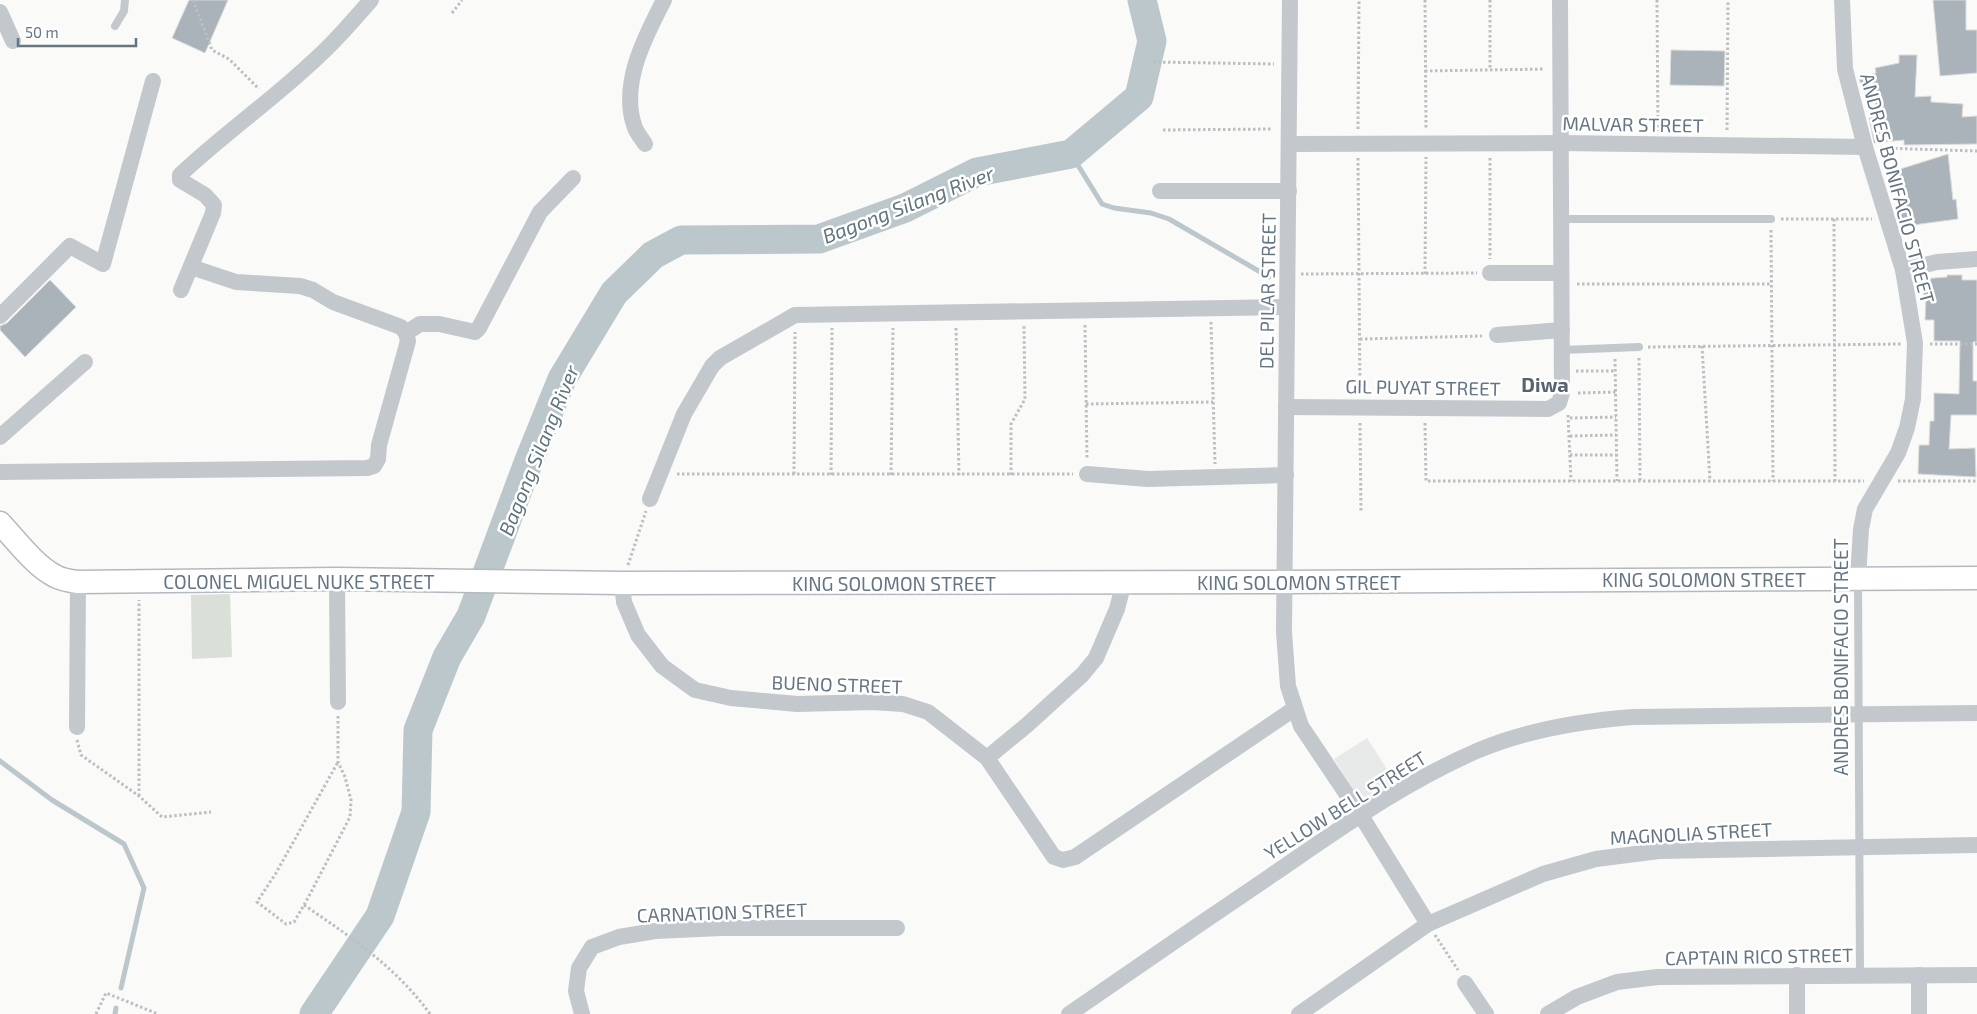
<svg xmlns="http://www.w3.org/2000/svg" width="1977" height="1014" viewBox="0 0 1977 1014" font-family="'Exo 2',sans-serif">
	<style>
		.built { fill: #e8e9e9 }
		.pitch { fill: #dadfd7 }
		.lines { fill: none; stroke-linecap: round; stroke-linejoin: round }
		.stream { stroke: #bbc7cb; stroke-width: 5 }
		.river { stroke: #bbc7cb; stroke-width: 29 }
		.building { fill: #aab3b9; stroke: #dcdcda }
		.secondary-casing { stroke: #b3babf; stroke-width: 25 }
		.path { stroke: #bbbfc2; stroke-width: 3; stroke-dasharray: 2.5 2.5; stroke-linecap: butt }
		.lane { stroke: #c3c8cc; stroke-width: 8 }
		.street { stroke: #c3c8cc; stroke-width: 16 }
		.secondary { stroke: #fff; stroke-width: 22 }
		.labels { text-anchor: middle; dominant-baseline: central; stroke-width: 5; stroke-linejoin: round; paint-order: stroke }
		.street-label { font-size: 19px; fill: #657683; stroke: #fff }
		.water-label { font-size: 20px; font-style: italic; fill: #60757c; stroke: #fff }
		.neighbourhood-label { font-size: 20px; font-weight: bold; fill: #57646e; stroke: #fff }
	</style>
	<rect width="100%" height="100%" fill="#fafaf8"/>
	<polygon class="built" points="1367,738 1397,785 1364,806 1334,759"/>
	<polygon class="pitch" points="230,594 232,657 192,659 191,595"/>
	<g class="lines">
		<g class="stream">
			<polyline points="1071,154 1102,204 1114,208 1151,213 1169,219 1269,277"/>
			<polyline points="0,761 52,800 124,844 144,888 121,988"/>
			<polyline points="115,1014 116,1008"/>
		</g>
		<polyline class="river" points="314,1014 380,916 416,812 418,730 447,657 471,616 528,463 562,379 614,293 653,255 681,240 819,239 905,208 977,172 1071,154 1139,97 1152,41 1142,0"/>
	</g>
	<g class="building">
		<polygon points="189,0 228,0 205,53 172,38"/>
		<polygon points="1933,0 1966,0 1966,30 1977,30 1977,73 1940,76"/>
		<polygon points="1671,50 1725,51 1724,86 1670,85"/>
		<polygon points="1899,55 1917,55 1915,97 1931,96 1931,102 1963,104 1962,117 1977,116 1977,144 1904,145 1904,140 1874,143 1869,118 1877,117 1873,89 1863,92 1859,78 1876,73 1875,68 1899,63"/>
		<polygon points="1948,154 1953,200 1956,199 1958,219 1920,224 1901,229 1896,214 1906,211 1894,171"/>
		<polygon points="1947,275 1962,275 1962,280 1977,280 1977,342 1973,342 1973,381 1977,381 1977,415 1951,415 1949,449 1975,448 1976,477 1918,474 1919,445 1929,445 1930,421 1934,421 1934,393 1959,394 1960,341 1934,341 1934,320 1925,320 1926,298 1924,299 1922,279 1947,277"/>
		<polygon points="50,280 76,307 25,357 0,330 0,326 7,323"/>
	</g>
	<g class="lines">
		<g class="secondary-casing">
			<path id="secondary" d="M0 523C15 539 35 566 55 576 62 580 70 581 78 582L337 579 622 583 1285 582 1977 578"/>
		</g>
		<g class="path">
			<polyline points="193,0 212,50 229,59 259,89"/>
			<polyline points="1425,0 1426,128"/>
			<polyline points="1490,0 1490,70"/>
			<polyline points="1657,0 1658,131"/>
			<polyline points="452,13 462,0"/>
			<polyline points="1153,62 1274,64"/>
			<polyline points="1425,71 1545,69"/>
			<polyline points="1358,129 1359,0"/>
			<polyline points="1163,130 1273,129"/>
			<polyline points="1727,130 1728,0"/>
			<polyline points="1880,148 1977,151"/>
			<polyline points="1358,158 1360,394"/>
			<polyline points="1490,158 1490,259"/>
			<polyline points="1781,219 1872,219"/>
			<polyline points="1834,219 1835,481"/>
			<polyline points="1771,230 1773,481"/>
			<polyline points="1301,274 1477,273"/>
			<polyline points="1425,274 1426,157"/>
			<polyline points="1577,284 1771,284"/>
			<polyline points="1211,322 1215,464"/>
			<polyline points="1085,325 1087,459"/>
			<polyline points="956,328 959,475"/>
			<polyline points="1360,339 1482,336"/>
			<polyline points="1930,344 1977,344"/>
			<polyline points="1702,346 1710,481"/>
			<polyline points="1648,347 1901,344"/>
			<polyline points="1639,358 1640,481"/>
			<polyline points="1615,359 1617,481"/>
			<polyline points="1576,371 1616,371"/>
			<polyline points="1578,393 1616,392"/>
			<polyline points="1086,404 1213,402"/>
			<polyline points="1568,415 1571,481"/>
			<polyline points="1570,418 1616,417"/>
			<polyline points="1360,423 1361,513"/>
			<polyline points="1425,423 1426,481 1864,481"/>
			<polyline points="1570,436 1616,435"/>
			<polyline points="1570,455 1617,455"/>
			<polyline points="677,474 1073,474"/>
			<polyline points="794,474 795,332"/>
			<polyline points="831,475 832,328"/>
			<polyline points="891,475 893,328"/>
			<polyline points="1011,475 1011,424 1025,399 1024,326"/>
			<polyline points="1898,481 1977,481"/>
			<polyline points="628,565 646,511"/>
			<polyline points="338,716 338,762 345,777 351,800 350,817 308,898 294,922 286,924 257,902 276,873 338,762"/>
			<polyline points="77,740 81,755 139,796 162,817 211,812"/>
			<polyline points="139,796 139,600"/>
			<path d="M304 905C351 937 397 968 430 1014"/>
			<polyline points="1435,935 1458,970"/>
			<polyline points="96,1014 106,993 158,1014"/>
		</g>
		<g class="lane">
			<polyline points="115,26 124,11 125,0"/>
			<polyline points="1561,219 1771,219"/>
			<polyline points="1562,350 1639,347"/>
			<polyline points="1858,580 1860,975"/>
		</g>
		<g class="street">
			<polyline points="1290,0 1284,632 1288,686 1301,726 1360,814 1428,924"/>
			<polyline points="1842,0 1845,69 1865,147 1903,270 1915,343 1913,399 1907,428 1898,453 1865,509 1861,529 1858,578"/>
			<polyline points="0,12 13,41"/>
			<path d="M645 144C642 139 637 133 635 128 619 85 645 37 664 0"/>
			<polyline points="1289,144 1561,143 1865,147"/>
			<polyline points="1160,191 1289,191"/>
			<polyline points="1903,270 1937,262 1977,259"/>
			<polyline points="1490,273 1561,273"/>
			<path d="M181 290 213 213 214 205 205 195 180 180V175C221 136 267 104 308 66 331 46 351 23 371 0"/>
			<polyline points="0,316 70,246 103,264 153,81"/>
			<polyline points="406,333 420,324 439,324 475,332 479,328 540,212 573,178"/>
			<polyline points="1497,335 1562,330"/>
			<polyline points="1286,407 1548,409 1559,403 1562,393 1560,0"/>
			<polyline points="0,437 85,362"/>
			<polyline points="0,472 367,468 374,466 378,459 379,445 408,341 406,333 401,327 333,302 313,290 300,286 236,282 191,267"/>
			<polyline points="1087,474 1148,479 1286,475"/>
			<polyline points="650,499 684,414 712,366 720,358 795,315 1287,307"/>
			<polyline points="337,579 338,702"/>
			<polyline points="622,583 624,602 638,635 662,666 695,690 731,698 797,704 873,702 903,704 928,712 987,758 1054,857 1063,860 1075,857 1294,709"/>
			<polyline points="77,727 78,582"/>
			<polyline points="987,758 1027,725 1082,675 1096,658 1117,609 1124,582"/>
			<polyline points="1465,983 1486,1014"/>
			<polyline points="582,1014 576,991 579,968 592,947 619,937 655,931 721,928 897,928"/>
			<path d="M1069 1014C1137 967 1204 921 1272 875 1338 830 1404 782 1479 750 1527 730 1581 721 1633 717L1977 713"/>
			<polyline points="1299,1014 1428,924 1543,874 1596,859 1659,851 1977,845"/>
			<polyline points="1548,1014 1577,997 1617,982 1658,977 1977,975"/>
			<polyline points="1797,1014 1797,975"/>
			<polyline points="1919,1014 1919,975"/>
		</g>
		<use href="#secondary" class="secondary"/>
	</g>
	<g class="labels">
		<g class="street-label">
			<text transform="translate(1633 124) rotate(1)">MALVAR STREET</text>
			<text transform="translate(1898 188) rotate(75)">ANDRES BONIFACIO STREET</text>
			<text transform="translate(1267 291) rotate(-89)">DEL PILAR STREET</text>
			<text transform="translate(1423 387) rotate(1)">GIL PUYAT STREET</text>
			<text x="1704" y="579">KING SOLOMON STREET</text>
			<text x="299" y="581">COLONEL MIGUEL NUKE STREET</text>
			<text x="1299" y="582">KING SOLOMON STREET</text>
			<text x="894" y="583">KING SOLOMON STREET</text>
			<text transform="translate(1840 657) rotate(-90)">ANDRES BONIFACIO STREET</text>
			<text transform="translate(837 684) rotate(2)">BUENO STREET</text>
			<text transform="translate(1345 805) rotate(-32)">YELLOW BELL STREET</text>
			<text transform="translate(1691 833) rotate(-3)">MAGNOLIA STREET</text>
			<text transform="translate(722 912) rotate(-2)">CARNATION STREET</text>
			<text transform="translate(1759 956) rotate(-1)">CAPTAIN RICO STREET</text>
		</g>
		<g class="water-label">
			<text transform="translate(908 204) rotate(-21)">Bagong Silang River</text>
			<text transform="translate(538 450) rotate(-68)">Bagong Silang River</text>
		</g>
		<g class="neighbourhood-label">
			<text x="1545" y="384">Diwa</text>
		</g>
	</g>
	<path d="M18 38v8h118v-8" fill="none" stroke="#657683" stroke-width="2.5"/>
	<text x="25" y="38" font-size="15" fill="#657683" stroke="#ffffff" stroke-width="4" paint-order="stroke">50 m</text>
</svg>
